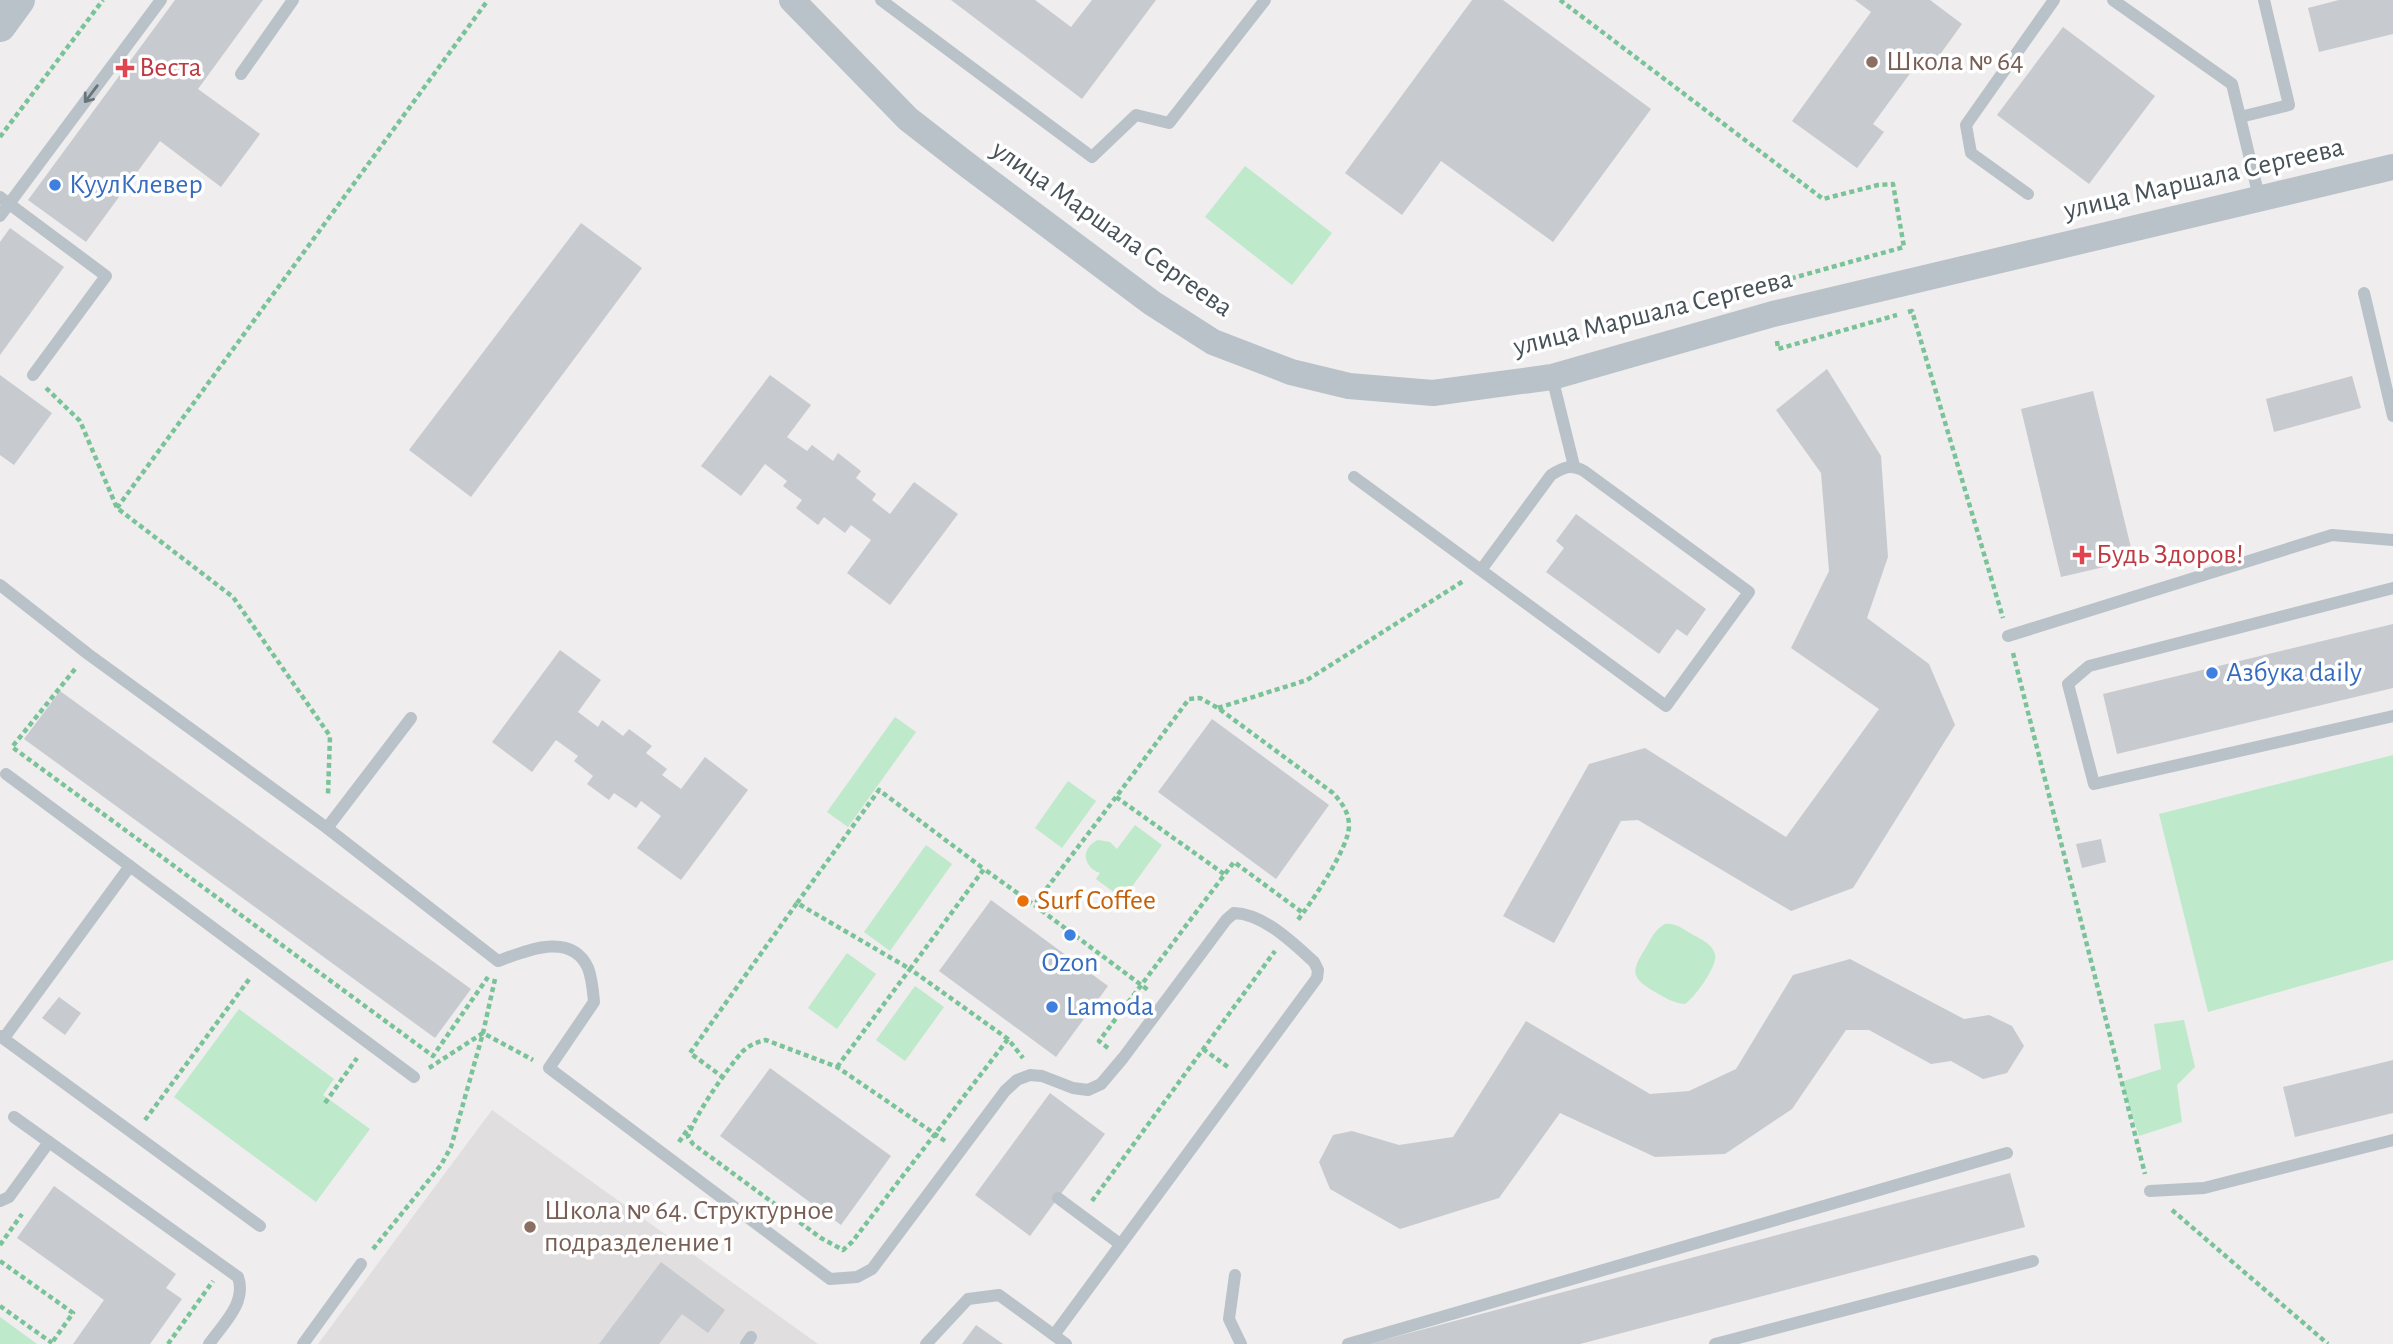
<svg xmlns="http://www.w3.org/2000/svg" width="2393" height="1344" viewBox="0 0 2393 1344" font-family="'Alegreya Sans',sans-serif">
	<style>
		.education { fill: #e0dede }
		.green { fill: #bee9cb }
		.building { fill: #c7cacf }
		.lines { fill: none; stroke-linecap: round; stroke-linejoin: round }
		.path { stroke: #7ac399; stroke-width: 4.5; stroke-dasharray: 5 3.5; stroke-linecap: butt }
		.service { stroke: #b9c2c8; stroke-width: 12 }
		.minor { stroke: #b9c2c8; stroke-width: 26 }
		.tertiary { stroke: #b9c2c8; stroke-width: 32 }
		.oneway { stroke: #69737a }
		.education-dot { fill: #8d6e63; stroke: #fff; stroke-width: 2.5 }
		.health-dot { fill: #e0444e; stroke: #fff; stroke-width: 2.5 }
		.shop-dot { fill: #3f7fe0; stroke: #fff; stroke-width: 2.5 }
		.food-dot { fill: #e8710a; stroke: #fff; stroke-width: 2.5 }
		.labels { text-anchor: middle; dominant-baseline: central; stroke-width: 7; stroke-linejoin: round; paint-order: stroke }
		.education-label { font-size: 28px; fill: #785e54; stroke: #fff; text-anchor: start }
		.health-label { font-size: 28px; fill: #be3a42; stroke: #fff; text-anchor: start }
		.street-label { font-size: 28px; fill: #475158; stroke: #fff }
		.shop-label { font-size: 28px; fill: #366cbe; stroke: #fff; text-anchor: start }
		.food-label { font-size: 28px; fill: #c56008; stroke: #fff; text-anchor: start }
	</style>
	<rect width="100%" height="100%" fill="#efeded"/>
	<polygon class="education" points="492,1110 818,1344 318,1344"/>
	<g class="green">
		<polygon points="1245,166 1332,233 1292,285 1205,217"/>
		<polygon points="895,717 916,732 848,827 827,812"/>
		<polygon points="2393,755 2393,960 2208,1012 2159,814"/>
		<polygon points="1068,781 1096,801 1062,848 1035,828"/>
		<path d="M1135 825 1162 845 1123 899 1096 879 1100 873C1083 867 1080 848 1098 840L1110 842 1117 849Z"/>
		<polygon points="926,845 952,864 890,951 864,932"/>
		<path d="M1665 924C1675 923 1681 928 1690 933 1698 938 1712 943 1715 954 1718 966 1695 997 1685 1004 1673 1003 1666 998 1655 992 1627 976 1633 969 1648 944 1653 935 1656 929 1665 924Z"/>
		<polygon points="847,953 876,974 837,1029 808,1008"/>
		<polygon points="915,986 944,1007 905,1061 876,1040"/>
		<polygon points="239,1009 334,1079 323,1095 370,1129 316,1202 174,1097"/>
		<polygon points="2184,1020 2195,1067 2177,1085 2182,1122 2139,1136 2121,1082 2161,1069 2154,1024"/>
		<polygon points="0,1317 37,1344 0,1344"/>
	</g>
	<g class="building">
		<polygon points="175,0 263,0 198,89 260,134 221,187 160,141 86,242 28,200"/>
		<polygon points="951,0 1035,0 1071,27 1092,0 1156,0 1082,99"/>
		<polygon points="1472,0 1503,0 1651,109 1553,242 1441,161 1402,215 1345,173"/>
		<polygon points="1855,0 1930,0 1962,24 1936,60 1925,53 1873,124 1884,132 1857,168 1792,121 1871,12"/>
		<polygon points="2339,0 2393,0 2393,34 2319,52 2308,8"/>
		<polygon points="2063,27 2155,96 2089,184 1997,115"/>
		<polygon points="581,223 642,268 471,497 409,450"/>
		<polygon points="10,228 64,267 0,355 0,242"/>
		<polygon points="1827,369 1881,456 1888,557 1867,618 1929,664 1955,725 1853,888 1791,911 1638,820 1621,821 1554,943 1503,916 1589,764 1645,748 1786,837 1879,709 1791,648 1829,571 1821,473 1776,410"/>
		<polygon points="0,375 52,413 14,465 0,455"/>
		<polygon points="770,375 811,405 787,437 807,451 812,445 833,461 838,453 861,471 856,478 876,494 872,500 890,514 914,482 958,514 890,605 847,573 871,540 851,525 845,533 824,517 818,525 796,508 802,500 783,486 787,481 765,464 741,496 701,466"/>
		<polygon points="2352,376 2361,408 2274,432 2266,399"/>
		<polygon points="2093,391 2134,560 2061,577 2021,409"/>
		<polygon points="1576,514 1706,609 1687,636 1677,629 1659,654 1546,572 1564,548 1556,541"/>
		<polygon points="2393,624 2393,688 2117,754 2103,694"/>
		<polygon points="560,650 601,680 578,712 598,727 602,720 623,736 629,729 652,746 646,753 667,769 662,775 681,789 705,757 748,790 681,880 637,848 661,816 641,801 636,808 614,793 609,800 587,784 593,776 574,761 578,756 556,740 532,772 492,742"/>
		<polygon points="60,691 471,989 435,1038 24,739"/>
		<polygon points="1212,719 1329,805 1276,879 1158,792"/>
		<polygon points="2101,839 2106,862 2082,868 2076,844"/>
		<polygon points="991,900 1108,986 1056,1057 939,971"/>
		<polygon points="1850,959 1964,1019 1989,1015 2012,1026 2024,1046 2007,1073 1983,1079 1951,1061 1931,1064 1869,1030 1846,1030 1792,1109 1725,1154 1655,1157 1560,1113 1499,1198 1400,1229 1330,1189 1319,1162 1333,1135 1352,1131 1399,1145 1453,1137 1526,1021 1650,1094 1689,1091 1736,1069 1793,975"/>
		<polygon points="59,997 81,1013 65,1035 42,1018"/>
		<polygon points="2393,1060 2393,1113 2295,1137 2283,1087"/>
		<polygon points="770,1068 891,1156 841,1225 720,1136"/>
		<polygon points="1050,1093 1105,1134 1030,1236 975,1195"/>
		<polygon points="2010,1173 2025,1227 1580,1344 1368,1344"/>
		<polygon points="54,1186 176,1274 166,1288 182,1299 150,1344 73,1344 104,1300 17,1238"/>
		<polygon points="661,1262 725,1310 708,1333 682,1314 659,1344 599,1344"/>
		<polygon points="976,1325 1003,1344 962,1344"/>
	</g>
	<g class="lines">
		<g class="path">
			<polyline points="1560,0 1823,199 1878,185 1893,184 1904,247 1789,279"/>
			<polyline points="0,137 103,0"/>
			<polyline points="1908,312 1912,311 2003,618"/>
			<polyline points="1777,341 1778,349 1897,315"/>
			<polyline points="46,388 80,421 117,508 233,597 330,736 328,794"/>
			<polyline points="117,508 488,0"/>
			<polyline points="2013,653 2145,1174"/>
			<polyline points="75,669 12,747 433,1056 488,977"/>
			<polyline points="1218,708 1307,680 1465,580"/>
			<polyline points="1116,797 1034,905 1148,990"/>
			<path d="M1224 874 1116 797 1189 699 1200 698 1218 708 1333 793C1342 803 1349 812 1349 826 1349 848 1311 903 1297 921"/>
			<polyline points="797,903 879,790 984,869"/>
			<polyline points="1108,1048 1099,1041 1234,862 1303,913"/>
			<polyline points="1203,1049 1228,1067"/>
			<polyline points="837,1067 910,969 1008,1039 1023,1058"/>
			<polyline points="429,1068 483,1033 533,1060"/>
			<polyline points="724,1078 690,1053 797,903 910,969 984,869 1034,905"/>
			<polyline points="325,1103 357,1058"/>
			<polyline points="145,1120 250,978"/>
			<path d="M945 1141 935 1134 837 1067 766 1040C757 1042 749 1045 742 1052 727 1069 694 1116 688 1137L693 1144 821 1238 843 1250 852 1242 1008 1039"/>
			<polyline points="679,1142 690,1126"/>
			<polyline points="1092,1201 1275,951"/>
			<polyline points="2172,1210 2328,1344"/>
			<polyline points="0,1245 22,1214"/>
			<polyline points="373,1249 441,1165 451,1147 483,1033 495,979"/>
			<polyline points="0,1261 73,1313 51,1344"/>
			<polyline points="0,1306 52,1343"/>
			<polyline points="168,1344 213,1281"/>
		</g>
		<g class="service">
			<polyline points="881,0 1092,157 1136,115 1169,123 1265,0"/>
			<polyline points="2113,0 2232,84 2240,117"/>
			<polyline points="241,74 293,0"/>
			<polyline points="2028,194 1971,153 1966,125 2054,0"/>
			<polyline points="0,197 106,276 33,375"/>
			<polyline points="2259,197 2240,117 2289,105 2264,0"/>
			<polyline points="0,216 161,0"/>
			<polyline points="2364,293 2393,416"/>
			<polyline points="1552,377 1574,466"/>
			<path d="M1354 477 1666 706 1749 592 1584 471C1570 464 1564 467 1551 475L1481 570"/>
			<path d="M0 585 88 654 327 828 498 961C526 951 571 931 588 968 592 978 593 991 594 1002L549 1068 830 1279 857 1277 872 1269 1005 1091 1017 1080 1030 1075 1042 1076 1073 1088 1088 1090 1101 1084 1123 1058 1226 920 1234 913C1264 914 1293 943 1314 962L1318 970 1317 978 1054 1335"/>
			<polyline points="2393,588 2089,666 2068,684 2094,784 2393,716"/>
			<polyline points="2008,636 2332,535 2393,540"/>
			<polyline points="6,774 414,1077"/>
			<polyline points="327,828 411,718"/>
			<polyline points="0,1036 260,1226"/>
			<polyline points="4,1038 130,866"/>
			<polyline points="14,1117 49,1142"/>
			<polyline points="2150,1191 2204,1188 2393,1140"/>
			<polyline points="1058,1198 1120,1244"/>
			<path d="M0 1201 9 1197 49 1142 238 1277C247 1303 223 1324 209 1344"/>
			<polyline points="1235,1275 1229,1319 1241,1344"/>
			<polyline points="303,1344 361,1264"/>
			<polyline points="746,1344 751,1337"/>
			<polyline points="926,1344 968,1299 999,1295 1066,1344"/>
			<polyline points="1348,1344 2007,1153"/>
			<polyline points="1715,1344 2033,1261"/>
		</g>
		<polyline class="minor" points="792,0 908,119 966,164 1152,303 1213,342 1291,372 1349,386 1433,393 1552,377 1773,314 2393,167"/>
		<polyline class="tertiary" points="0,26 19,0"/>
	</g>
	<defs><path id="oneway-shaft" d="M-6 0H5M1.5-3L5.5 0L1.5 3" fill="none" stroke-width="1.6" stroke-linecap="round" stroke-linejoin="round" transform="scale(1.75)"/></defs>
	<use class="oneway" href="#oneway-shaft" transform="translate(91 94) rotate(127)"/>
	<g class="education-dot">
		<circle cx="1872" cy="62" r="7"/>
		<circle cx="530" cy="1227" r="7"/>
	</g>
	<g class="health-dot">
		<path d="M121.5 57.5h7v7h7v7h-7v7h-7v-7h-7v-7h7z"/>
		<path d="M2078.5 544.5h7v7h7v7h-7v7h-7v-7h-7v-7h7z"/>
	</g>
	<g class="shop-dot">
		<circle cx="55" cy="185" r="7"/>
		<circle cx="2212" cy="673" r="7"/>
		<circle cx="1070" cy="935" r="7"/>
		<circle cx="1052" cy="1007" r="7"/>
	</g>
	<circle class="food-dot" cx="1023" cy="901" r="7"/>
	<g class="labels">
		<g class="education-label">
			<text x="1886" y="62">Школа № 64</text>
			<text x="544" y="1211">Школа № 64. Структурное<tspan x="544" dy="32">подразделение 1</tspan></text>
		</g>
		<g class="health-label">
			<text x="139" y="68">Веста</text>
			<text x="2096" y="555">Будь Здоров!</text>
		</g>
		<g class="street-label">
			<text transform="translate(2204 179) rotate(-13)">улица Маршала Сергеева</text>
			<text transform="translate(1112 229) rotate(35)">улица Маршала Сергеева</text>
			<text transform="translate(1653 313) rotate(-14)">улица Маршала Сергеева</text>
		</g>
		<g class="shop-label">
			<text x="69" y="185">КуулКлевер</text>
			<text x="2226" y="673">Азбука daily</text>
			<text x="1070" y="963" text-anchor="middle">Ozon</text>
			<text x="1066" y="1007">Lamoda</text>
		</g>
		<g class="food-label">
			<text x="1037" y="901">Surf Coffee</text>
		</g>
	</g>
</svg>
